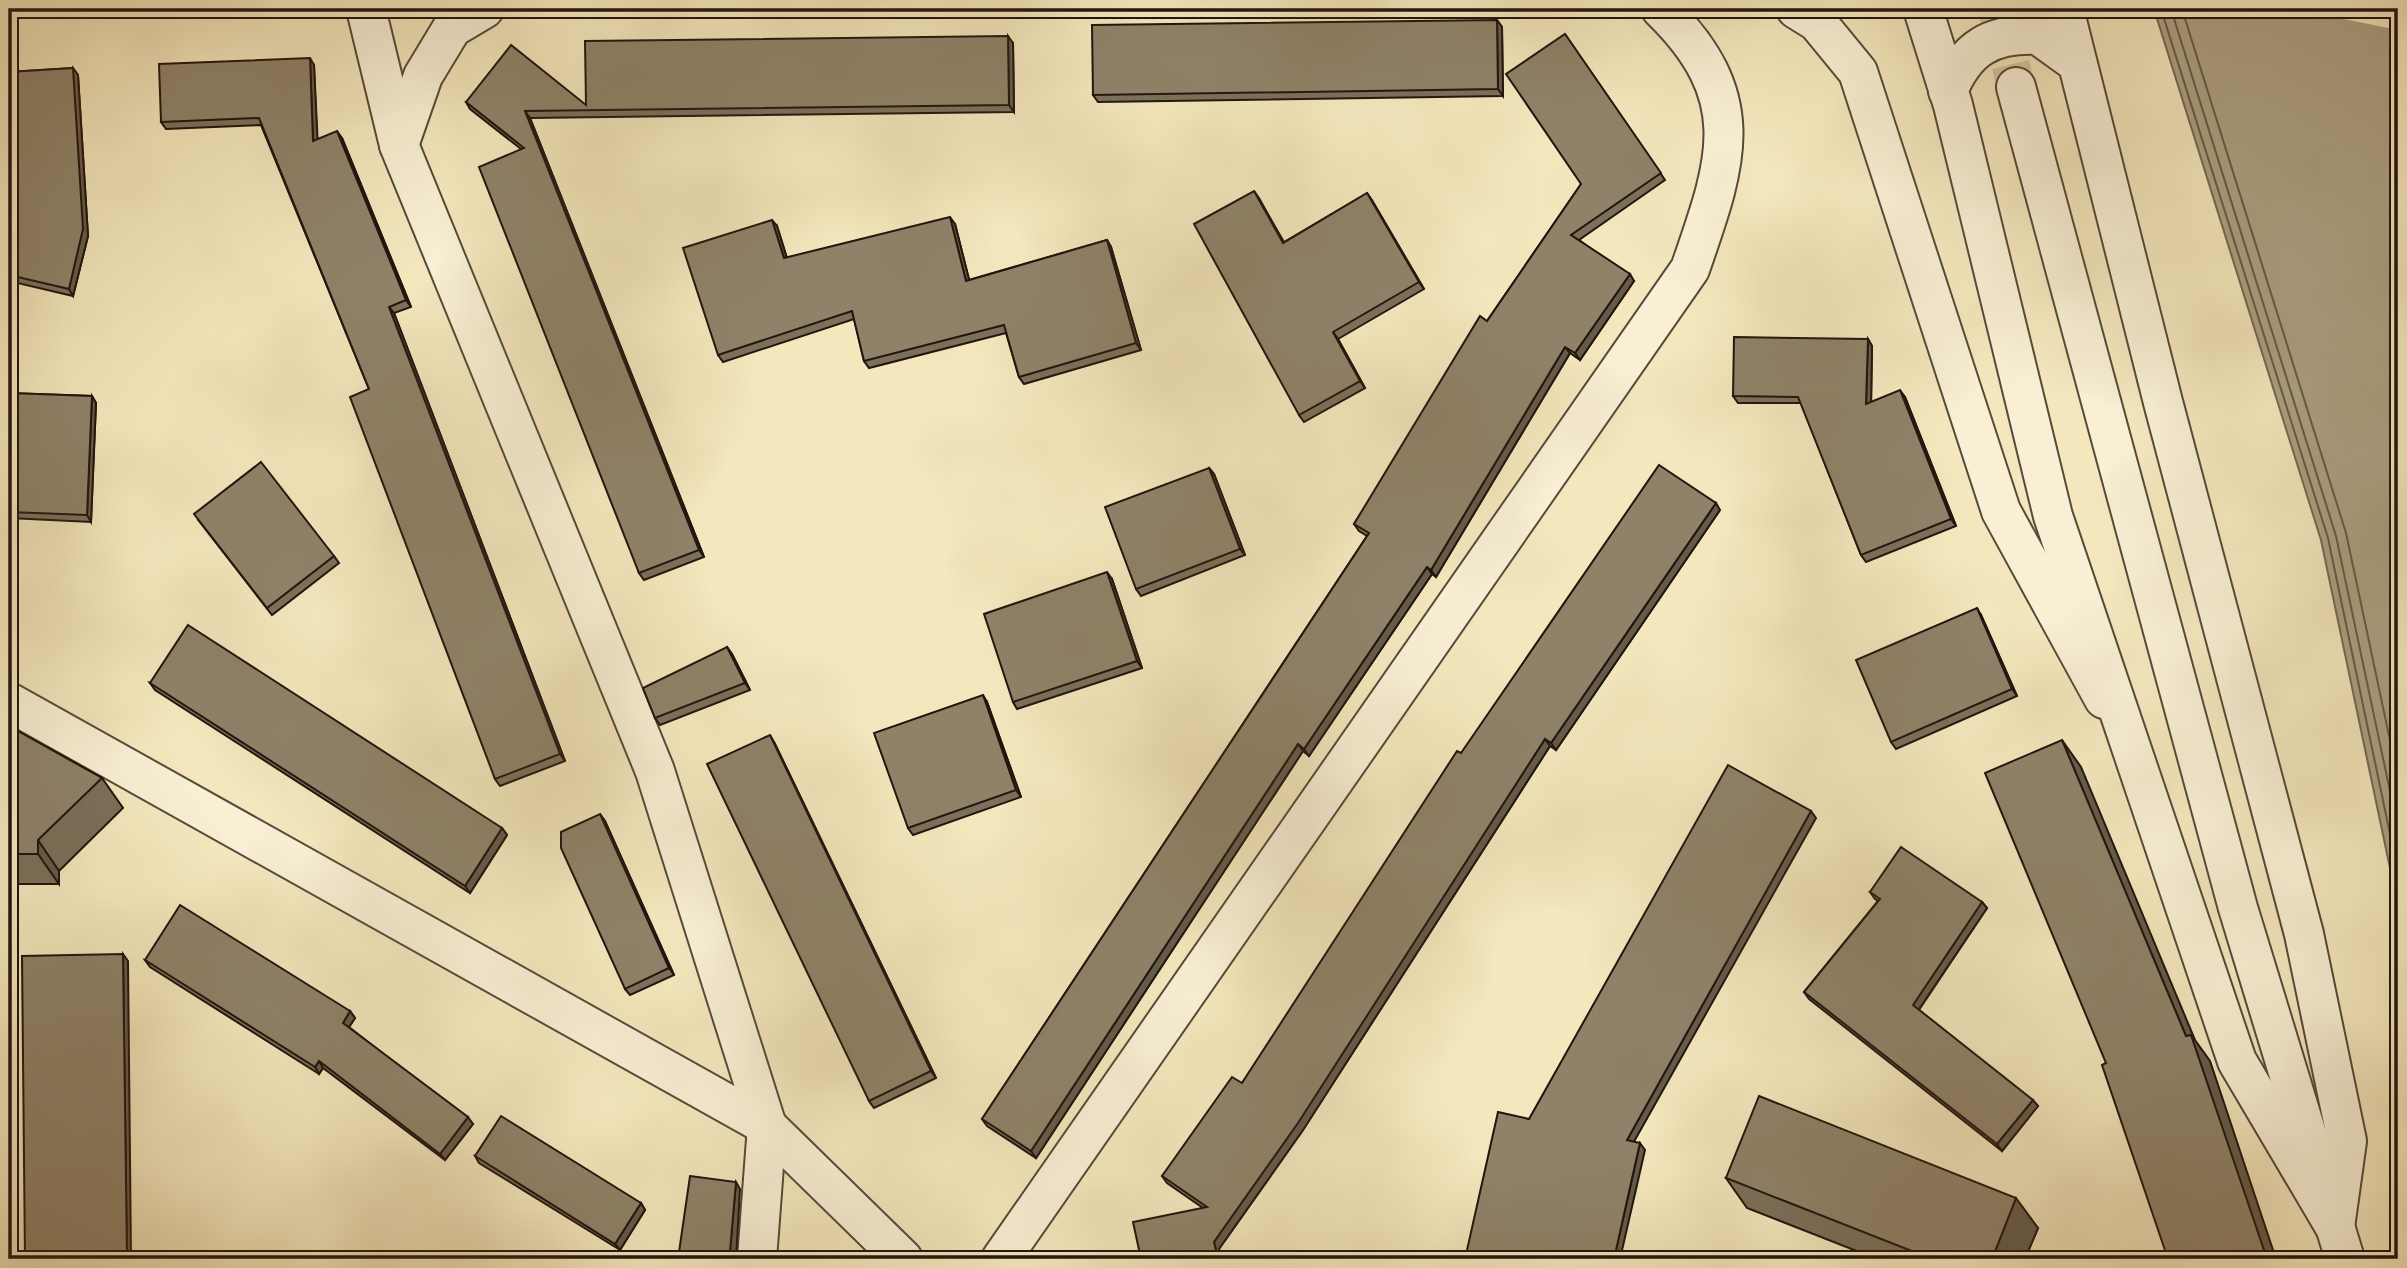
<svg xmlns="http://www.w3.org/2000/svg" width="2407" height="1268" viewBox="0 0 2407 1268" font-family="'IM FELL French Canon',serif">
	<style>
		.water { fill: #aca082; stroke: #746854; stroke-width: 2 }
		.pier { fill: #f4e7bd }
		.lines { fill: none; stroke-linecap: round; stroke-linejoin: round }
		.shore { stroke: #665a48; stroke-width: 2 }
		.tertiary-tunnel { stroke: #d4c8a3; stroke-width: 38; stroke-dasharray: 38 19; stroke-linecap: butt }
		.minor-casing { stroke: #564a3a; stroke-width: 42 }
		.tertiary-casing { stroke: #564a3a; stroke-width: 42 }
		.minor { stroke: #f8efd4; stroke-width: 38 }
		.tertiary { stroke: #f8efd4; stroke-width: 38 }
		.wall { fill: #7b705a; stroke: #21150e; stroke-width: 2 }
		.shaded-wall { fill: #645b4a; stroke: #21150e; stroke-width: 2 }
		.building { fill: #8f8269; stroke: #21150e; stroke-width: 2 }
	</style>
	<rect width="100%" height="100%" fill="#f4e7bd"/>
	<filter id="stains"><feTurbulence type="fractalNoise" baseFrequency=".00286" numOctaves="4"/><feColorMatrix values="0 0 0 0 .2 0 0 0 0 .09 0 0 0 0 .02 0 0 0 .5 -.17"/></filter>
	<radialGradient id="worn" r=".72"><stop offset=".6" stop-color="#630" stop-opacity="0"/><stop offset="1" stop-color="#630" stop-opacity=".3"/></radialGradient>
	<polygon class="water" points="2154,9 2398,9 2398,906 2321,540"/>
	<polygon class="pier" points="2295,9 2398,9 2398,30"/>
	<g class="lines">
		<g class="shore">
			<polyline points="2161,9 2328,538 2398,872"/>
			<polyline points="2171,9 2336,536 2398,829"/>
			<polyline points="2182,9 2346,533 2398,778"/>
		</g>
		<polyline class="tertiary-tunnel" points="1997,9 2016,87"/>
		<g class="minor-casing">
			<g id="minor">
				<polyline points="366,9 399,145 655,771 767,1126 757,1259"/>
				<polyline points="1796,9 1817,22 1858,72 2001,511 2104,699"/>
				<polyline points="399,145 423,76 452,28 484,9"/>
				<polyline points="9,702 767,1126 903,1259"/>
				<path d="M1001 1259 1690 269C1727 162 1752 98 1661 9"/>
			</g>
		</g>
		<g class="tertiary-casing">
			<g id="tertiary">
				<polyline points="1923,9 1953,105 2053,516 2132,750 2237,1061 2335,1227"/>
				<polyline points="2064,9 2163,402 2304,934 2347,1141 2335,1227"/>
				<polyline points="2016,87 2238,908 2345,1259"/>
				<path d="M1948 91C1966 48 1991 33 2038 35L2077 63"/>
			</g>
		</g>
		<use href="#minor" class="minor"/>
		<use href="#tertiary" class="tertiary"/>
	</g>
	<g class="wall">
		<polygon points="1497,20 1502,27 1503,96 1098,102 1093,95"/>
		<polygon points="1565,34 1665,180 1579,240 1634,281 1580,360 1570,353 1436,577 1432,574 1309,756 1303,751 1036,1158 987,1126 982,1119 1367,536 1359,531 1354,524 1487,321 1581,184"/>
		<polygon points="1013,43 1014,112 530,118 704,557 644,580 639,573 521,149 470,109 466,102 586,105"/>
		<polygon points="314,65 317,139 342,138 411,307 394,313 565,761 500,786 495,779 369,389 261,125 166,129 161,122"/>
		<polygon points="73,68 78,75 88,236 73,296 9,281 9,232 12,219 9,219 9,72"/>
		<polygon points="1254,191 1284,242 1367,193 1424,289 1338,339 1365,388 1304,422 1299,415"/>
		<polygon points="955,224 969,280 1107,240 1111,247 1141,350 1024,384 1019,377 1006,333 869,368 864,361 854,319 723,362 718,355 777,226 787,258"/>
		<polygon points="1868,339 1872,346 1871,402 1905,397 1956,526 1866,562 1861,555 1801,403 1738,403 1733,396"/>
		<polygon points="9,393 92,396 96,403 91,522 9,518"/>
		<polygon points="1209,468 1214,474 1245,555 1141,596 1136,589"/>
		<polygon points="1720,510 1556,750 1550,746 1303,1130 1219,1249 1221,1259 1141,1259 1203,1208 1167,1183 1162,1176 1242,1083 1461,753"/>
		<polygon points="199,521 334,556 339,563 272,615"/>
		<polygon points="1112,579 1142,668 1017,709 1013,702"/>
		<polygon points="1981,615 2017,696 1896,749 1891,742"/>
		<polygon points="727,647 732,654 750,690 660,725 655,718"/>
		<polygon points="150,683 502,828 507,835 470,893 155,690"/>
		<polygon points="987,702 1021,797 913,835 908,828"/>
		<polygon points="9,726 102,778 123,808 59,871 59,884 9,884"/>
		<polygon points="774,742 936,1078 874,1108 869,1101"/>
		<polygon points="600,814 605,821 674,975 630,995 625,989"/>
		<polygon points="1870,892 1982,902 1987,908 1919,1010 2038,1106 2002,1151 1809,999 1804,992 1878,901 1875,899"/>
		<polygon points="145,960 350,1011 355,1018 349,1027 473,1124 445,1160 323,1068 319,1074 150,967"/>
		<polygon points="475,1156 641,1203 645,1210 620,1250 479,1163"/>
		<polygon points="1726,1178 2038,1228 2025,1259 1877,1259 1747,1208"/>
	</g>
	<g class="shaded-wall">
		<polygon points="1497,20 1502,27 1503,96 1498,89"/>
		<polygon points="1008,36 1013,43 1014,112 1009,105"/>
		<polygon points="310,58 314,65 318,148 313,141"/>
		<polygon points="73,68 78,75 88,236 73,296 69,289"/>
		<polygon points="525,111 530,118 704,557 699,550"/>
		<polygon points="337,131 342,138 411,307 406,300"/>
		<polygon points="1254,191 1259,198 1288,250 1283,243"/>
		<polygon points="1367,193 1372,200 1424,289 1419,282"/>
		<polygon points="950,217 955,224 971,287 966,281"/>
		<polygon points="772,220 777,226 789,265 784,258"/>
		<polygon points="1107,240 1111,247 1141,350 1136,343"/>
		<polygon points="1630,274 1634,281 1580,360 1575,353"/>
		<polygon points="389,307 394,313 565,761 560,754"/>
		<polygon points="1333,332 1338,339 1365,388 1360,381"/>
		<polygon points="1868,339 1872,346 1871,411 1866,404"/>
		<polygon points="1565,347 1570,353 1436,577 1431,570"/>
		<polygon points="1900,390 1905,397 1956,526 1951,519"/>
		<polygon points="92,396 96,403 91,522 87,515"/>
		<polygon points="1209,468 1214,474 1245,555 1240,549"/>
		<polygon points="1716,503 1720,510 1556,750 1551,743"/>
		<polygon points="1427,567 1432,574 1309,756 1304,749"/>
		<polygon points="1107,572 1112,579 1142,668 1137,661"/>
		<polygon points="1977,608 1981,615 2017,696 2012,689"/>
		<polygon points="727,647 732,654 750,690 745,683"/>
		<polygon points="983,695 987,702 1021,797 1016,790"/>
		<polygon points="770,735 774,742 936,1078 931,1071"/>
		<polygon points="1545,739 1550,746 1303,1130 1219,1249 1221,1259 1218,1259 1214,1242"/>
		<polygon points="2062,740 2081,767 2195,1040 2210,1061 2276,1259 2267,1259 2186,1036"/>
		<polygon points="1298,744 1303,751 1036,1158 1031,1151"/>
		<polygon points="1811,811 1816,818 1631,1147 1627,1140"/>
		<polygon points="600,814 605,821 674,975 669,968"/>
		<polygon points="502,828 507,835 470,893 465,886"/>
		<polygon points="38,840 59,871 59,884 38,854"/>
		<polygon points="1982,902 1987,908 1917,1012 1913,1005"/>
		<polygon points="123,954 128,961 131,1259 127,1259"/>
		<polygon points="350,1011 355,1018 347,1030 343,1023"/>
		<polygon points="319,1061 323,1068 319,1074 315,1067"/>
		<polygon points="2033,1100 2038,1106 2002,1151 1997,1144"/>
		<polygon points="468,1117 473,1124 445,1160 440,1154"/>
		<polygon points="1640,1143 1645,1150 1620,1259 1614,1259"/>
		<polygon points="736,1182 740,1189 736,1259 733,1259 730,1251"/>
		<polygon points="2016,1198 2038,1228 2025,1259 1992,1259"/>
		<polygon points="641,1203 645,1210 620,1250 615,1244"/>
	</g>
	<g class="building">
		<polygon points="1497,20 1498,89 1093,95 1092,25"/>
		<polygon points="1565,34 1661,173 1571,235 1630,274 1575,353 1565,347 1431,570 1427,567 1304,749 1298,744 1031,1151 982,1119 1369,533 1354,524 1480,316 1487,321 1581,184 1506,74"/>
		<polygon points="1008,36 1009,105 525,111 699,550 639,573 479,167 524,148 466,102 511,45 586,105 585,41"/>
		<polygon points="310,58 313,141 337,131 406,300 389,307 560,754 495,779 350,397 369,389 259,118 161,122 159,64"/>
		<polygon points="73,68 83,229 69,289 9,275 9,232 14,211 9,212 9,72"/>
		<polygon points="1254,191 1283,243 1367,193 1419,282 1333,332 1360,381 1299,415 1194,224"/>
		<polygon points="950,217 966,281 1107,240 1136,343 1019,377 1004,325 864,361 852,311 718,355 683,248 772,220 784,258"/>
		<polygon points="1734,337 1868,339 1866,404 1900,390 1951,519 1861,555 1798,397 1733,396"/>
		<polygon points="9,393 92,396 87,515 9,512"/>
		<polygon points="261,462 334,556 267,608 194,514"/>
		<polygon points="1659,465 1716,503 1551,743 1545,739 1298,1123 1214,1242 1218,1259 1141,1259 1133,1222 1207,1207 1162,1176 1232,1077 1242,1083 1457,751 1461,753"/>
		<polygon points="1209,468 1240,549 1136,589 1105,507"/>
		<polygon points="1107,572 1137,661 1013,702 984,614"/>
		<polygon points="1977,608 2012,689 1891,742 1856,660"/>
		<polygon points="188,625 502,828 465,886 150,683"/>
		<polygon points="727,647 745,683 655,718 643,688"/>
		<polygon points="983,695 1016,790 908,828 874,733"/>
		<polygon points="9,726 102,778 38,840 38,854 9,854"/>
		<polygon points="770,735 931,1071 869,1101 707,764"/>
		<polygon points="2062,740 2186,1036 2191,1035 2267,1259 2168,1259 2102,1065 2106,1063 1985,773"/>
		<polygon points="1728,765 1811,811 1627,1140 1640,1143 1614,1259 1465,1259 1498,1112 1529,1119"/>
		<polygon points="600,814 669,968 625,989 561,848 561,832"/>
		<polygon points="1901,847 1982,902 1913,1005 2033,1100 1997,1144 1804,992 1880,899 1870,892"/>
		<polygon points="180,905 350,1011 343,1023 468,1117 440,1154 319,1061 315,1067 145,960"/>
		<polygon points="123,954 127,1259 25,1259 22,956"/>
		<polygon points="1759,1096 2016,1198 1992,1259 1932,1259 1726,1178"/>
		<polygon points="501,1116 641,1203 615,1244 475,1156"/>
		<polygon points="690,1176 736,1182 730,1251 733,1259 678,1259"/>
	</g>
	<rect width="2407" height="1268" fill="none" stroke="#f4e7bd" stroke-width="35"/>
	<rect x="10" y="10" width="2386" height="1247" fill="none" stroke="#21150e" stroke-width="3.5"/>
	<rect x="18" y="18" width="2372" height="1233" fill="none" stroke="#21150e" stroke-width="2"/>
	<rect width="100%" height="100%" filter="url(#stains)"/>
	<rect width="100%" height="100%" fill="url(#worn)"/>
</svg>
